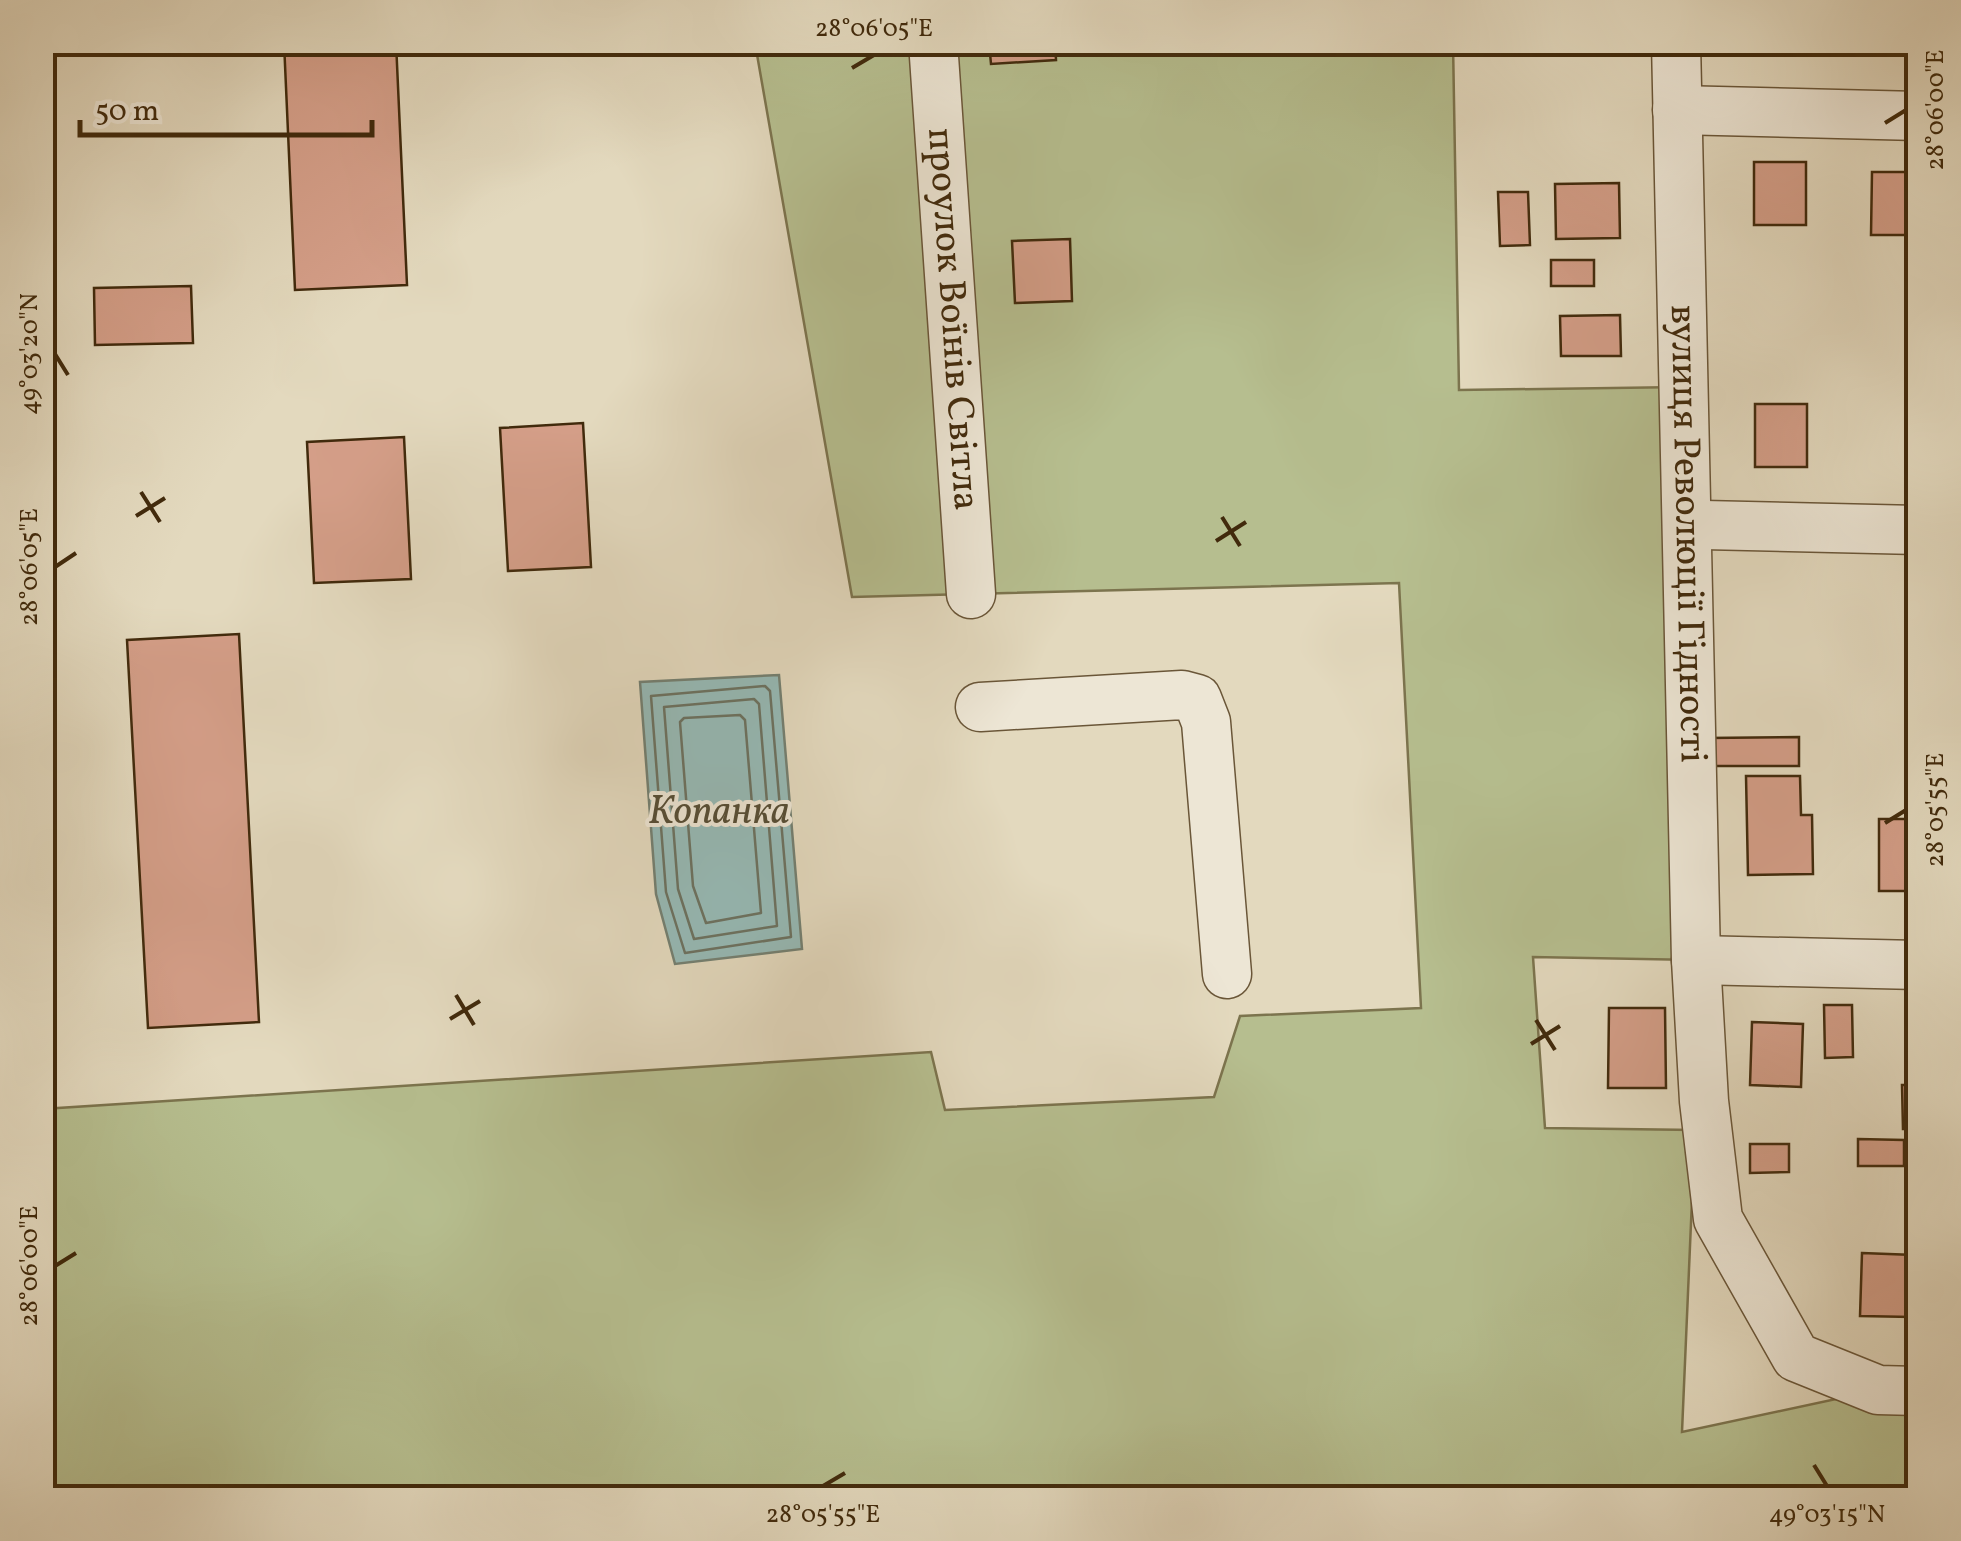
<svg xmlns="http://www.w3.org/2000/svg" width="1961" height="1541" viewBox="0 0 1961 1541" font-family="Vollkorn,serif">
	<style>
		.green { fill: #b6be8f; stroke: #7c744e; stroke-width: 2.5 }
		.water { fill: #96bab6; stroke: #748072; stroke-width: 2.5 }
		.lines { fill: none; stroke-linecap: round; stroke-linejoin: round }
		.shore { stroke: #6c7261; stroke-width: 2.5 }
		.building { fill: #d49e88; stroke: #412a0c; stroke-width: 2.5 }
		.minor-casing { stroke: #6a5638; stroke-width: 51 }
		.minor { stroke: #ede6d5; stroke-width: 48 }
		.ticks { fill: none; stroke: #412a0c; stroke-width: 4 }
		.labels { text-anchor: middle; dominant-baseline: central; stroke-width: 8; stroke-linejoin: round; paint-order: stroke }
		.street-label { font-size: 38px; fill: #412a0c; stroke: #ede6d5 }
		.water-label { font-size: 40px; font-style: italic; fill: #564e36; stroke: #ede6d5 }
		.neatline { fill: none; stroke: #412a0c; stroke-width: 4 }
		.ticks-label { font-size: 25px; text-anchor: middle; fill: #412a0c }
	</style>
	<rect width="100%" height="100%" fill="#e3d9be"/>
	<filter id="stains"><feTurbulence type="fractalNoise" baseFrequency=".002" numOctaves="4"/><feColorMatrix values="0 0 0 0 .2 0 0 0 0 .09 0 0 0 0 .02 0 0 0 .5 -.17"/></filter>
	<radialGradient id="worn" r=".72"><stop offset=".6" stop-color="#630" stop-opacity="0"/><stop offset="1" stop-color="#630" stop-opacity=".3"/></radialGradient>
	<polygon class="green" points="755,43 1453,43 1459,390 1682,387 1696,960 1533,957 1545,1128 1695,1130 1682,1432 1878,1390 1918,1391 1918,1498 43,1498 43,1109 931,1052 945,1110 1214,1097 1240,1016 1421,1008 1399,583 852,597"/>
	<polygon class="water" points="779,675 802,949 675,964 656,894 640,682"/>
	<g class="lines">
		<g class="shore">
			<polygon points="765,686 770,691 791,937 685,953 666,892 651,696"/>
			<polygon points="754,699 759,704 777,926 694,939 678,889 664,707"/>
			<polygon points="740,715 745,720 761,913 706,923 693,886 680,722 684,718"/>
		</g>
	</g>
	<g class="building">
		<polygon points="284,42 396,42 407,285 295,290"/>
		<polygon points="989,42 1055,42 1056,60 991,64"/>
		<rect x="1754" y="162" width="52" height="63"/>
		<polygon points="1872,172 1918,172 1918,235 1871,235"/>
		<polygon points="1619,183 1620,238 1556,239 1555,184"/>
		<polygon points="1498,192 1528,192 1530,245 1500,246"/>
		<polygon points="1070,239 1072,301 1015,303 1012,241"/>
		<rect x="1551" y="260" width="43" height="26"/>
		<polygon points="191,286 193,343 95,345 94,288"/>
		<polygon points="1620,315 1621,356 1561,356 1560,316"/>
		<rect x="1755" y="404" width="52" height="63"/>
		<polygon points="583,423 591,567 508,571 500,428"/>
		<polygon points="404,437 411,579 314,583 307,442"/>
		<polygon points="239,634 259,1022 148,1028 127,640"/>
		<polygon points="1799,737 1799,766 1707,766 1707,738"/>
		<polygon points="1746,776 1800,776 1801,815 1812,815 1813,874 1748,875"/>
		<rect x="1879" y="819" width="39" height="72"/>
		<polygon points="1824,1005 1852,1005 1853,1057 1825,1058"/>
		<polygon points="1609,1008 1665,1008 1666,1088 1608,1088"/>
		<polygon points="1752,1022 1803,1024 1801,1087 1750,1085"/>
		<polygon points="1902,1085 1918,1085 1918,1129 1903,1129"/>
		<polygon points="1858,1139 1904,1140 1904,1166 1858,1166"/>
		<polygon points="1750,1144 1789,1144 1789,1172 1750,1173"/>
		<polygon points="1862,1253 1914,1255 1912,1317 1860,1316"/>
	</g>
	<g class="lines">
		<g class="minor-casing">
			<g id="minor">
				<path id="s1" d="M933 42 971 594"/>
				<path id="s2" d="M1676 42 1696 960 1704 1101 1718 1219 1796 1357 1878 1390 1918 1391"/>
				<polyline points="1677,110 1918,116"/>
				<polyline points="1704,525 1918,530"/>
				<polyline points="980,707 1182,695 1197,699 1206,722 1227,974"/>
				<polyline points="1696,960 1918,965"/>
			</g>
		</g>
		<use href="#minor" class="minor"/>
	</g>
	<path class="ticks" d="M852 68 874 55M1885 123 1906 110M55 354 68 375M141 492 160 522M136 516 165 498M1222 517 1240 546M1216 541 1246 522M55 567 76 553M1885 823 1906 810M456 995 474 1025M450 1019 480 1001M1536 1020 1555 1050M1531 1044 1560 1026M55 1266 76 1253M1814 1465 1827 1486M823 1486 845 1473"/>
	<g class="labels">
		<g class="street-label">
			<text stroke="none"><textPath href="#s1" startOffset="278">проулок Воїнів Світла</textPath></text>
			<text stroke="none"><textPath href="#s2" startOffset="492">вулиця Революції Гідності</textPath></text>
		</g>
		<g class="water-label">
			<text x="719" y="813">Копанка</text>
		</g>
	</g>
	<rect width="1961" height="1541" fill="none" stroke="#e3d9be" stroke-width="110"/>
	<path d="M80 120v15h292v-15" fill="none" stroke="#412a0c" stroke-width="5"/>
	<text x="95" y="120" font-size="30" fill="#412a0c" stroke="#ede6d5" stroke-width="8" paint-order="stroke">50 m</text>
	<rect x="55" y="55" width="1851" height="1431" class="neatline"/>
	<g class="ticks-label">
		<text x="874" y="36">28°06'05"E</text>
		<text transform="translate(1934 110) rotate(-90)" y="9">28°06'00"E</text>
		<text transform="translate(28 354) rotate(-90)" y="9">49°03'20"N</text>
		<text transform="translate(28 567) rotate(-90)" y="9">28°06'05"E</text>
		<text transform="translate(1934 810) rotate(-90)" y="9">28°05'55"E</text>
		<text transform="translate(28 1266) rotate(-90)" y="9">28°06'00"E</text>
		<text x="823" y="1522">28°05'55"E</text>
		<text x="1827" y="1522">49°03'15"N</text>
	</g>
	<rect width="100%" height="100%" filter="url(#stains)"/>
	<rect width="100%" height="100%" fill="url(#worn)"/>
</svg>
